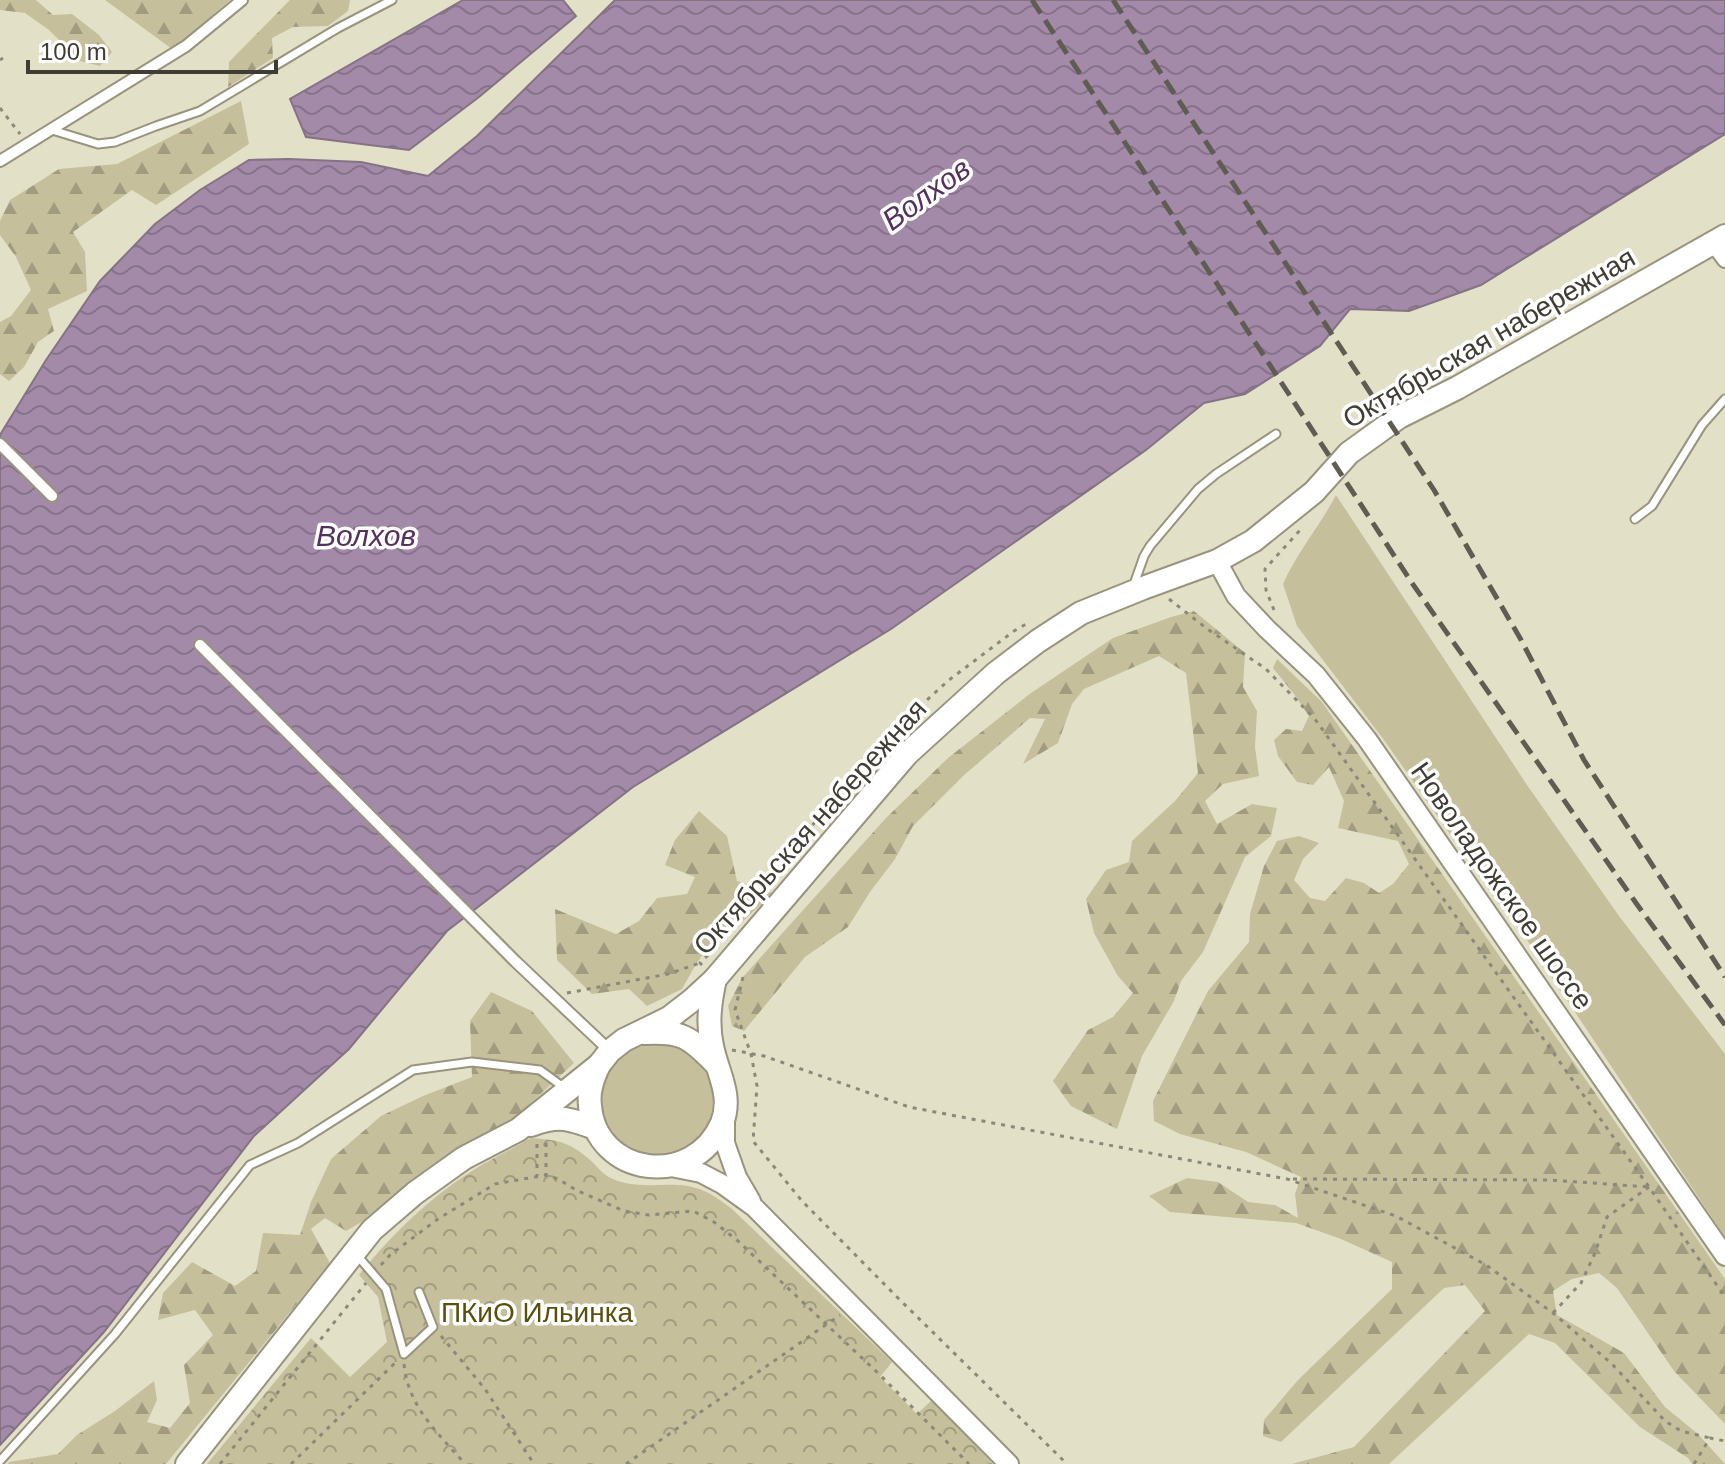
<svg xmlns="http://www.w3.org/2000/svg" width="1725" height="1464" viewBox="0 0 1725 1464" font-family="Helvetica,sans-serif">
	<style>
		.green { fill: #c5bf9c }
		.forest { fill: url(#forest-firs) }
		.park { fill: url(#park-crowns) }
		.water { fill: url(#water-waves); stroke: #857385; stroke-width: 2 }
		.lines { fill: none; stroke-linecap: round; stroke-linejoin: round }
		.service-casing { stroke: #98947e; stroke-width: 11 }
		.pedestrian-casing { stroke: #98947e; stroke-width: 14 }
		.minor-casing { stroke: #98947e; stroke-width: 18 }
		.secondary-casing { stroke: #98947e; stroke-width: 22 }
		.primary-casing { stroke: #98947e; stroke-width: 26 }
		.path { stroke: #8b8979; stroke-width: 3; stroke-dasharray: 4 6; stroke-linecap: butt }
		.service { stroke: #fff; stroke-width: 7 }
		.pedestrian { stroke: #fff; stroke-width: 10 }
		.minor { stroke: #fff; stroke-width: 14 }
		.secondary { stroke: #fff; stroke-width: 18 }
		.primary { stroke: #fff; stroke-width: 22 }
		.rail { stroke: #5f5d51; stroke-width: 5; stroke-dasharray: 16 8; stroke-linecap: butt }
		.labels { text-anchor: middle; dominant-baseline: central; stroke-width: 7; stroke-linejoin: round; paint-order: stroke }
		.street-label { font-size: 28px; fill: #3f3d34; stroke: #fff }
		.park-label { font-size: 28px; fill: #5a500d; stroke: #fff }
		.water-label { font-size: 30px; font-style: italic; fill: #55325d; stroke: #fff }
	</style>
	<defs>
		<pattern id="forest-firs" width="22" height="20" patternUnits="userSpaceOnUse" patternTransform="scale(2)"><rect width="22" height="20" fill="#c5bf9c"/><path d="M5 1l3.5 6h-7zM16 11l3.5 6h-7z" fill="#a19c80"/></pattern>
		<pattern id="park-crowns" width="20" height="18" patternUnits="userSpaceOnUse" patternTransform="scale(2)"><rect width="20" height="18" fill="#c5bf9c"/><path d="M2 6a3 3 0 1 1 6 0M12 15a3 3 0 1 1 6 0" fill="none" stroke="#a19c80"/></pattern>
		<pattern id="water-waves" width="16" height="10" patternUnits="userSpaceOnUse" patternTransform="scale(2)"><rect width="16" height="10" fill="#a38aa8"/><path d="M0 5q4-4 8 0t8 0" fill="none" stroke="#86728a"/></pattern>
	</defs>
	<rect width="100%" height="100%" fill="#e3e0c8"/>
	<g class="green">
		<path d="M1336 495 1527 785 1619 916 1725 1054V1237L1525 937 1501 907 1384 740 1297 626 1283 584C1297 552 1320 526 1336 495Z"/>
		<circle cx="657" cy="1100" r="56"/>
	</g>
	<g class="forest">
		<polygon points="0,0 36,0 53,15 72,14 99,35 112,52 100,66 80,61 49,30 25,13 0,10"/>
		<polygon points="105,0 230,0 217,11 199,30 172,49"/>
		<polygon points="290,0 350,0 348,11 328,26 293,27 272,38 273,58 228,87 229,62"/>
		<polygon points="241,101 249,144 156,205 132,190 73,232 85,252 87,291 48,309 54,331 38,342 24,367 9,381 0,374 0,322 11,316 31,290 16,257 0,235 0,221 10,200 59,169 117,164"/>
		<polygon points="1194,611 1245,653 1243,687 1257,711 1255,747 1259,776 1223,784 1205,801 1217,824 1252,804 1277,808 1271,836 1245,857 1203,952 1181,981 1174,1001 1142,1056 1117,1129 1071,1106 1053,1081 1088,1030 1113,1017 1133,993 1118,976 1094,933 1086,899 1106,870 1129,862 1132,841 1175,801 1198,773 1186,673 1159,656 1084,689 1072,704 1058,743 1023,764 1045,719 1030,718 963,776 913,826 895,859 870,892 848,927 805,957 744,1031 732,1026 728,1006 742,978 886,818 948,758 1031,693 1113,638 1171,617"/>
		<polygon points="1277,659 1322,702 1725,1279 1725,1424 1674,1371 1617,1288 1599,1273 1572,1279 1553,1291 1557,1315 1624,1353 1665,1407 1698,1434 1725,1464 1692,1464 1688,1458 1640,1427 1555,1343 1529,1334 1389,1464 1292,1464 1354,1447 1485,1311 1465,1285 1444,1288 1281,1442 1263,1436 1264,1420 1298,1380 1392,1289 1392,1262 1341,1239 1296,1223 1170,1212 1149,1196 1187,1178 1218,1182 1248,1202 1275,1205 1298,1218 1295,1194 1301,1177 1246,1152 1180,1134 1154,1121 1153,1101 1208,991 1249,942 1250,914 1264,866 1277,841 1299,836 1319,843 1303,859 1294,880 1310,898 1325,901 1346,878 1364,883 1379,893 1393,884 1409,864 1398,841 1338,828 1344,801 1329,767 1313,785 1297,782 1278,756 1274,740 1286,729 1302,731 1309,716 1294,694 1273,668"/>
		<polygon points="699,811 727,836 737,881 773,893 742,922 722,928 696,964 682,989 647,1006 629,989 592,994 557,960 555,909 616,934 639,921 657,898 687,894 695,877 665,865 675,840"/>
		<polygon points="491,992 532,1011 574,1063 518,1115 438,1162 372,1216 346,1231 325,1218 311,1229 330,1263 166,1464 8,1464 9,1462 58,1454 77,1435 115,1411 154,1381 157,1400 147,1422 170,1428 190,1403 184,1365 213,1335 195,1310 158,1320 163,1293 192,1262 235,1286 256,1271 263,1233 300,1235 311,1202 331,1159 381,1116 423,1096 472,1077 470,1021"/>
	</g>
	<path class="park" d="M531 1138C557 1140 568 1141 589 1159 595 1164 601 1172 607 1176 633 1191 660 1182 688 1186 705 1189 718 1198 732 1209L892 1362 880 1377 917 1414 932 1400 993 1464H207L311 1338 350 1377 387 1342 378 1297 359 1275C391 1235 428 1199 472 1171 491 1159 512 1149 531 1138Z"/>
	<g class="water">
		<polygon points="463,0 563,0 576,16 479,97 409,150 306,137 290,99"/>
		<polygon points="615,0 1725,0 1725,134 1481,285 1409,311 1350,309 1320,346 1245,394 1204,403 1146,450 891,629 633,787 447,931 349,1049 254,1136 104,1332 0,1445 0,435 46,360 100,281 155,224 200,190 249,160 289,159 361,162 428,176 477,136"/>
	</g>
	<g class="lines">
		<g class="service-casing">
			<g id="service">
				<polyline points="52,130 98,144 115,142 156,126 200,111 338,28 392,0"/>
				<polyline points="1635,519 1652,506 1702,425 1725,399"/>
				<polyline points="1133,587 1144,556 1150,546 1198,489 1216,474 1276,434"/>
				<polyline points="356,1254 386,1289 404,1354 433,1327 419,1292"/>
				<polyline points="0,1461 115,1334 250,1165 298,1143 413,1070 472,1062 540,1070 566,1089"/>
			</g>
		</g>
		<g class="pedestrian-casing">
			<g id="pedestrian">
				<polyline points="0,161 186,46 242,0"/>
				<polyline points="0,444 52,496"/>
				<polyline points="200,645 516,962 610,1051"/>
			</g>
		</g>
		<g class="minor-casing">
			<polyline id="minor" points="1713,244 1725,260"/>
		</g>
		<g class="secondary-casing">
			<g id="secondary">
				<polyline points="1217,561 1236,596 1267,629 1316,675 1367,739 1725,1256"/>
				<polyline points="725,1117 725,1143 737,1177 751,1201"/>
				<polyline points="671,1167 701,1173 722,1184 754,1207 1009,1464"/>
			</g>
		</g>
		<g class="primary-casing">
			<g id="primary">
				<path d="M644 1033C681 1031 689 1036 715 1063"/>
				<path d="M599 1065C593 1078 588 1091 590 1106 596 1176 693 1190 722 1123 733 1095 717 1072 712 1046 707 1023 710 1002 715 979"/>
				<path d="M531 1125C559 1115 568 1118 595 1128"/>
				<polyline points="187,1464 372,1230 415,1193 464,1158 518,1130 599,1065 610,1051 624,1040 669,1018 691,1001 715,979 907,754 996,673 1038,641 1081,613 1143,588 1217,561 1253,541 1314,492 1349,453 1399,417 1457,388 1725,236"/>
			</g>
		</g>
		<g class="path">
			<polyline points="0,60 3,58"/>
			<polyline points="0,108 20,134"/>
			<polyline points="1169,599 1206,628 1266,669 1315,719 1649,1187 1725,1297"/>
			<polyline points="1274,610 1266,590 1265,569 1301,529"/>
			<polyline points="732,927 826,808 883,740 949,680 1014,631 1026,624"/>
			<polyline points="702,965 700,963 712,951"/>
			<polyline points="743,977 735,1010 751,1054 757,1086 753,1141 802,1201 897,1297 1067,1464"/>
			<polyline points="567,993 668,974 700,963"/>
			<polyline points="732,1050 764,1056 909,1107 1287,1179 1396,1216 1486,1265 1553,1313 1612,1364 1665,1421 1681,1431 1710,1438"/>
			<polyline points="546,1143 546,1175"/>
			<polyline points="537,1144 537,1176"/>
			<polyline points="1293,1179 1550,1180 1649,1187"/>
			<polyline points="381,1265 390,1255 438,1219 495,1184 546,1175 558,1179 576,1190 624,1211 649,1215 693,1211 714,1222 738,1241 879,1374 969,1464"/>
			<polyline points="1553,1313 1581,1283 1595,1253 1607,1217 1649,1187"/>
			<polyline points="441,1336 485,1389 534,1464"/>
			<path d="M404 1364C408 1407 438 1433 465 1464"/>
			<polyline points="220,1464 366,1283"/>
			<polyline points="291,1464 395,1363"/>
			<polyline points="626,1464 840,1315"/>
			<polyline points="1694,1464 1710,1438 1725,1441"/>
		</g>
		<use href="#service" class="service"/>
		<use href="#pedestrian" class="pedestrian"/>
		<use href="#minor" class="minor"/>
		<use href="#secondary" class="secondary"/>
		<use href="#primary" class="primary"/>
		<g class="rail">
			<polyline points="1032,0 1412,583 1636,903 1725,1025"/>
			<polyline points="1113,0 1434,490 1520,638 1584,760 1725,977"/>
		</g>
	</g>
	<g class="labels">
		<g class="street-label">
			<text transform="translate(1489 338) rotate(-30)">Октябрьская набережная</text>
			<text transform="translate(810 827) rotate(-48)">Октябрьская набережная</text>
			<text transform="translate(1502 886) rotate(55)">Новоладожское шоссе</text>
		</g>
		<g class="park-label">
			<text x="537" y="1312">ПКиО Ильинка</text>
		</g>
		<g class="water-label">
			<text transform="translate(926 194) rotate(-36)">Волхов</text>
			<text x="366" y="535">Волхов</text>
		</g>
	</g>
	<path d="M28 60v12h248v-12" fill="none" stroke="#3f3d34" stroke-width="4"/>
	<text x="40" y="60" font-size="24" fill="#3f3d34" stroke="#ffffff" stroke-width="6" paint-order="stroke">100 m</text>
</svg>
